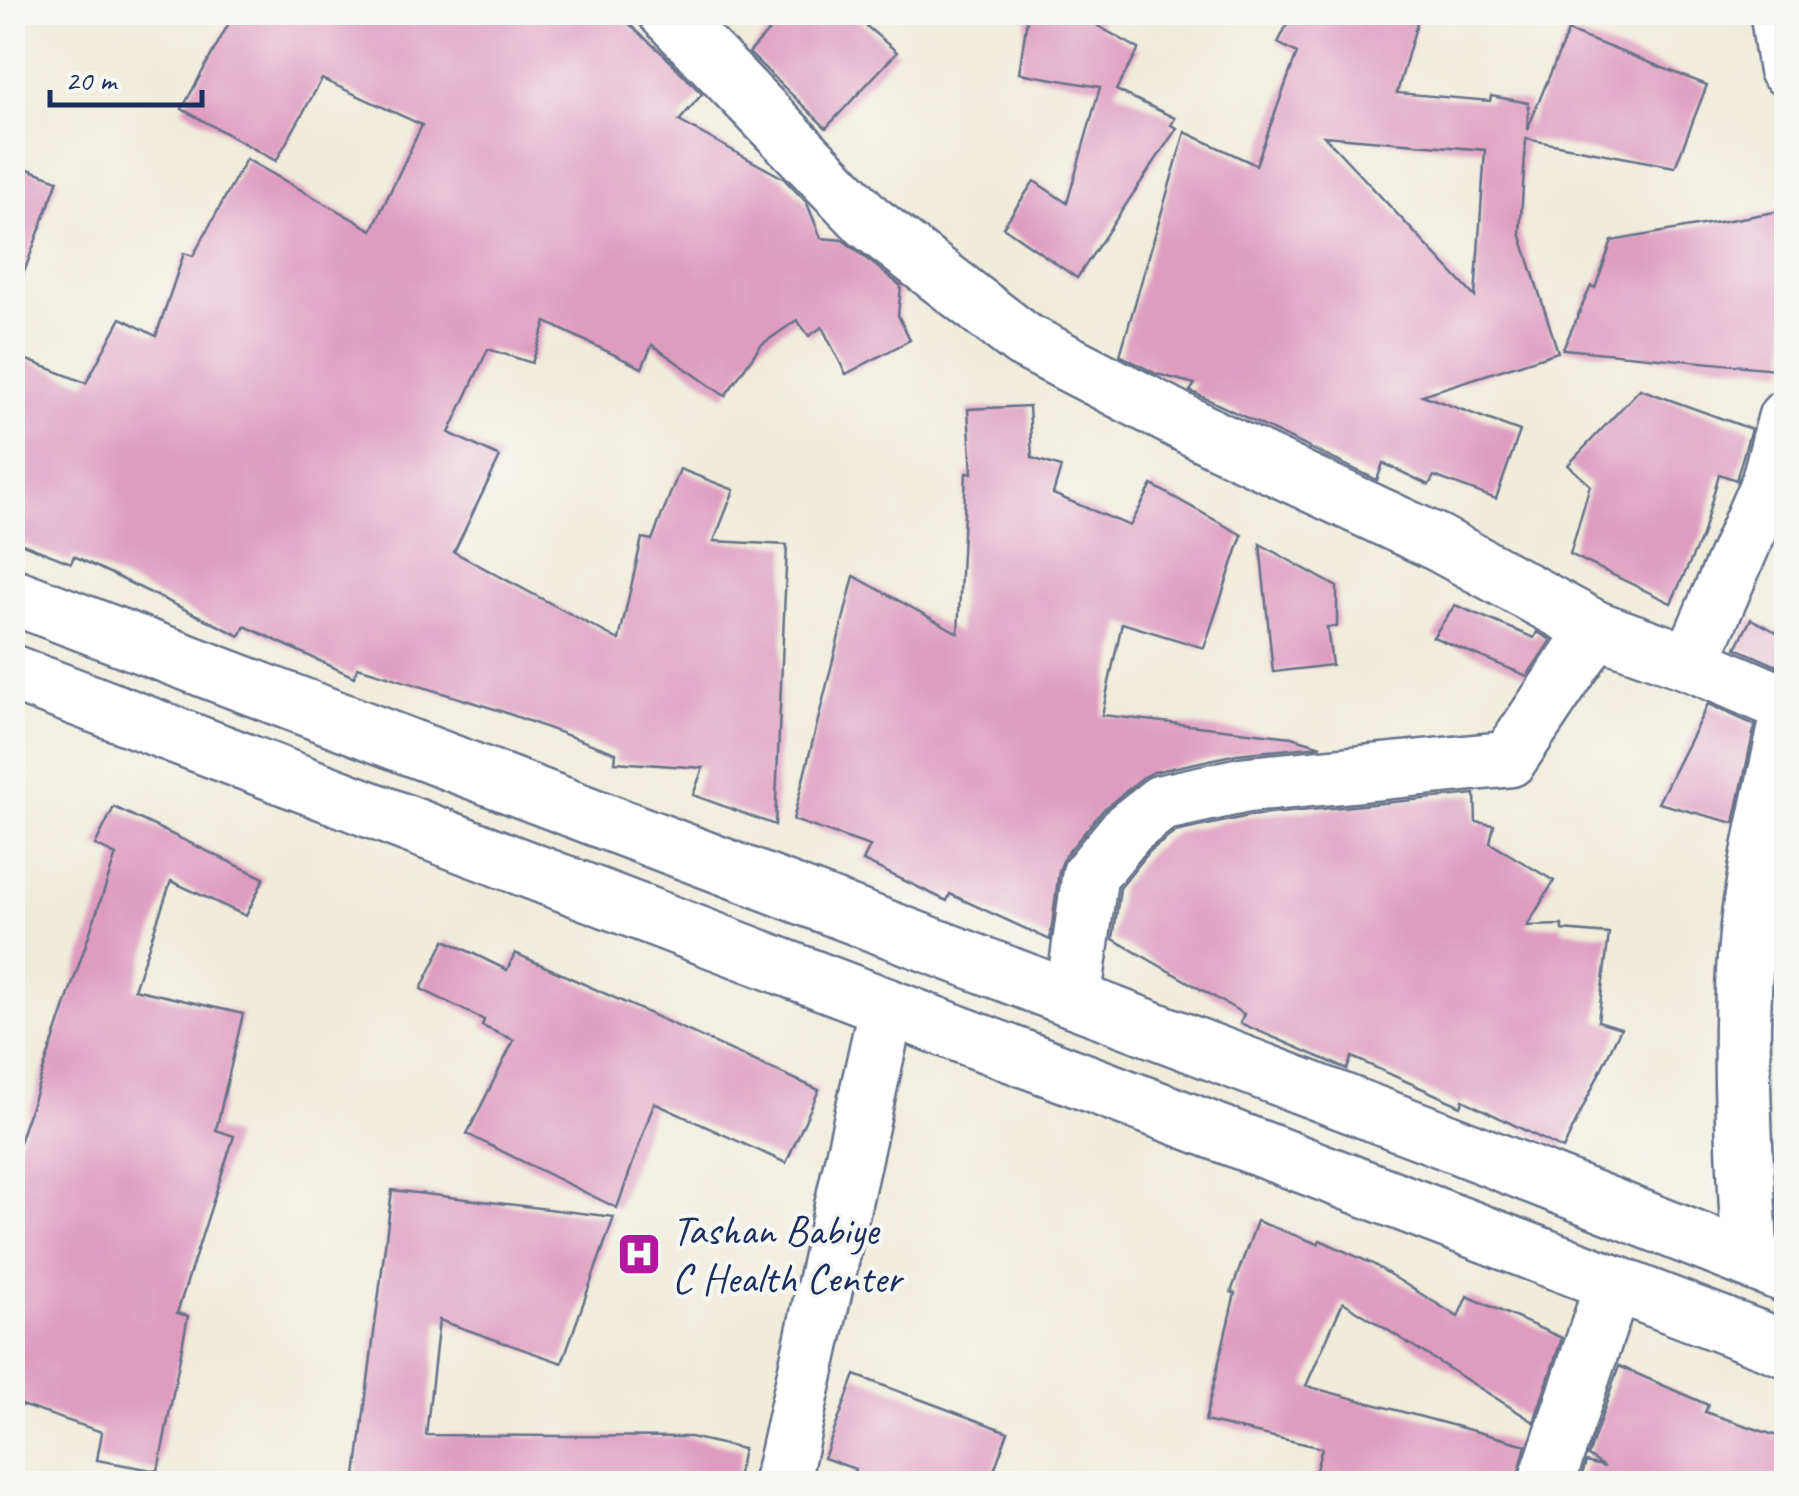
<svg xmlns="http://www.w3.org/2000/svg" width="1799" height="1496" viewBox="0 0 1799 1496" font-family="Caveat,sans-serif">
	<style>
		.building { fill: #de9cbf; fill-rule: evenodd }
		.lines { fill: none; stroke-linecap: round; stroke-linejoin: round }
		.minor-casing { stroke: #667189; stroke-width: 60 }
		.minor { stroke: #fff; stroke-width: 55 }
		.labels { text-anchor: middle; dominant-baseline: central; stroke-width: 8; stroke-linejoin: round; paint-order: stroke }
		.poi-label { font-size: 42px; fill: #1b2f5e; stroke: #f6f6f2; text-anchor: start }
	</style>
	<rect width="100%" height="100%" fill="#f6f6f2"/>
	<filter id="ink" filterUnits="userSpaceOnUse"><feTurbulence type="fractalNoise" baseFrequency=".01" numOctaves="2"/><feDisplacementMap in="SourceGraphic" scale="20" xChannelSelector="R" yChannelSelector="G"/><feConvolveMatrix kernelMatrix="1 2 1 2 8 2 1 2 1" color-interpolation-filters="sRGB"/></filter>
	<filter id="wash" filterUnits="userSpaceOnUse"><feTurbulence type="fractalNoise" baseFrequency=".0048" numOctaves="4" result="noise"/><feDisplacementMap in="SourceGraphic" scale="40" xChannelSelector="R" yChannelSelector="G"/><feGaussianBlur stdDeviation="2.25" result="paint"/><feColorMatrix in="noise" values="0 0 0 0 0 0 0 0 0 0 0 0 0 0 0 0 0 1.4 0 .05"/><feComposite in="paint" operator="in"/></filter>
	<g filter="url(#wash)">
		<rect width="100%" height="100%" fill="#f0ecda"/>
		<g id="blocks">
			<g class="building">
				<polygon points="235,12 615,12 663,54 702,94 679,121 783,178 807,203 821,238 843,240 901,286 898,315 910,340 846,374 822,327 809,336 797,320 761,345 725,396 652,345 642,368 546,322 532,363 488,349 449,433 500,457 454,552 619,640 642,538 652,540 680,469 734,490 714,541 787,545 775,825 693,795 703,768 615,762 616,753 501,711 358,667 354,677 245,626 240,636 74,556 71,563 12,540 12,354 86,383 121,318 156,336 184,253 193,256 246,159 372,230 422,125 322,79 276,161 182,109"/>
				<polygon points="786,12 850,12 897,52 826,128 749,53"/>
				<polygon points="1028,12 1105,12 1098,26 1139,49 1116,90 1175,118 1171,125 1177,128 1077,278 1003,227 1034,181 1067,203 1100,87 1019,73"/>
				<path d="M1293 12H1420L1397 93 1490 101 1491 96 1529 103 1527 130 1568 31 1707 85 1675 167 1526 139 1520 233 1558 352 1422 395 1520 431 1496 499 1434 476 1429 485 1383 463 1377 480 1190 391 1195 384 1157 374 1120 355 1185 132 1256 165 1297 53 1278 43ZM1324 136 1485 150 1475 297Z"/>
				<polygon points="12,163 58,180 17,291 12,290"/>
				<polygon points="1780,211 1786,247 1786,370 1563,349 1591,286 1595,288 1612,241"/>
				<polygon points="1640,389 1751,429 1736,480 1719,474 1702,536 1671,603 1570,554 1590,485 1568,465"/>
				<polygon points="1029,406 1032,458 1061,467 1053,494 1130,526 1152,485 1242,535 1204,648 1122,623 1102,715 1292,737 1321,746 1237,754 1154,772 1142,778 1104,809 1065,856 1059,871 1050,940 950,894 947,901 863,861 870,846 793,820 854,576 958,633 966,473 972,473 968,409"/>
				<polygon points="1260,544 1337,587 1337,627 1327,627 1332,665 1273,672"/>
				<polygon points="1455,605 1534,638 1537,632 1551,640 1527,676 1433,637"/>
				<polygon points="1751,619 1786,637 1786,670 1736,648"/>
				<polygon points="1708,704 1755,725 1734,823 1658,803"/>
				<polygon points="1475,794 1476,822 1494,825 1490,843 1554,881 1527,926 1562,925 1562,930 1609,934 1598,1021 1621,1028 1563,1149 1463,1100 1461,1106 1352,1057 1347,1069 1240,1023 1244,1014 1113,939 1120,888 1150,851 1175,832 1249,816"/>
				<polygon points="114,807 264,878 246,916 171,881 134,989 243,1014 216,1130 234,1136 177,1313 188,1316 158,1471 97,1460 102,1432 12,1402 12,1163 116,855 95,845"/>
				<polygon points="445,940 507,970 515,953 819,1090 786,1163 654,1103 617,1208 467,1134 514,1040 482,1026 484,1020 421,989"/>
				<polygon points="392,1190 614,1217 562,1363 439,1320 426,1435 690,1437 743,1449 736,1484 355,1484"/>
				<polygon points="1257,1221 1318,1244 1320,1240 1373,1264 1458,1317 1467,1296 1562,1338 1534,1422 1343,1302 1306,1386 1526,1445 1516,1484 1312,1484 1322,1448 1205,1421 1235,1293 1231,1292"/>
				<polygon points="1619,1366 1708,1405 1705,1412 1786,1439 1786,1484 1579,1484 1586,1462 1605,1467 1588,1456"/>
				<polygon points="855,1375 1008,1432 989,1484 849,1484 855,1469 824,1458"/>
			</g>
		</g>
	</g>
	<g filter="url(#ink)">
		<use href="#blocks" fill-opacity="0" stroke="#667189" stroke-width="2.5"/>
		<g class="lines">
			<g class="minor-casing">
				<g id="minor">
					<polyline points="666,12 868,221 1023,340 1215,439 1438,543 1596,629 1691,663 1786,704"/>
					<polyline points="1778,12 1786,68"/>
					<polyline points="12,596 1433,1136 1786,1275"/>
					<polyline points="1691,663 1769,482 1786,418"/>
					<polyline points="12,673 1786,1349"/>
					<polyline points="1073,999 1090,875 1128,829 1161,803 1244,785 1509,759 1596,629"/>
					<path d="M1750 1260C1745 1153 1737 1046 1747 939 1754 868 1771 799 1786 729"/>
					<polyline points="781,1484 887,1006"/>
					<polyline points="1546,1484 1613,1284"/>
				</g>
			</g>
			<use href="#minor" class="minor"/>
		</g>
	</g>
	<defs>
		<g id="hospital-square" transform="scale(2.25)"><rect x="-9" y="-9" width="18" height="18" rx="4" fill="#b5179e" stroke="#f6f6f2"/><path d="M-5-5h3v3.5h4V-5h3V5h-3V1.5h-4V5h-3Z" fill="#fff"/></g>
	</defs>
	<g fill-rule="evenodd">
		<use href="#hospital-square" x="639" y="1254"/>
	</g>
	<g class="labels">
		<g class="poi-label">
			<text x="672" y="1230">Tashan Babiye<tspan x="672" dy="48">C Health Center</tspan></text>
		</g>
	</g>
	<rect width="1799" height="1496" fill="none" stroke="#f6f6f2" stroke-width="50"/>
	<path d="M50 90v15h152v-15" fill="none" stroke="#1b2f5e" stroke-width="5"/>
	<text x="65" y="90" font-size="30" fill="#1b2f5e" stroke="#f6f6f2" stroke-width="8" paint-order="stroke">20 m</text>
</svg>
